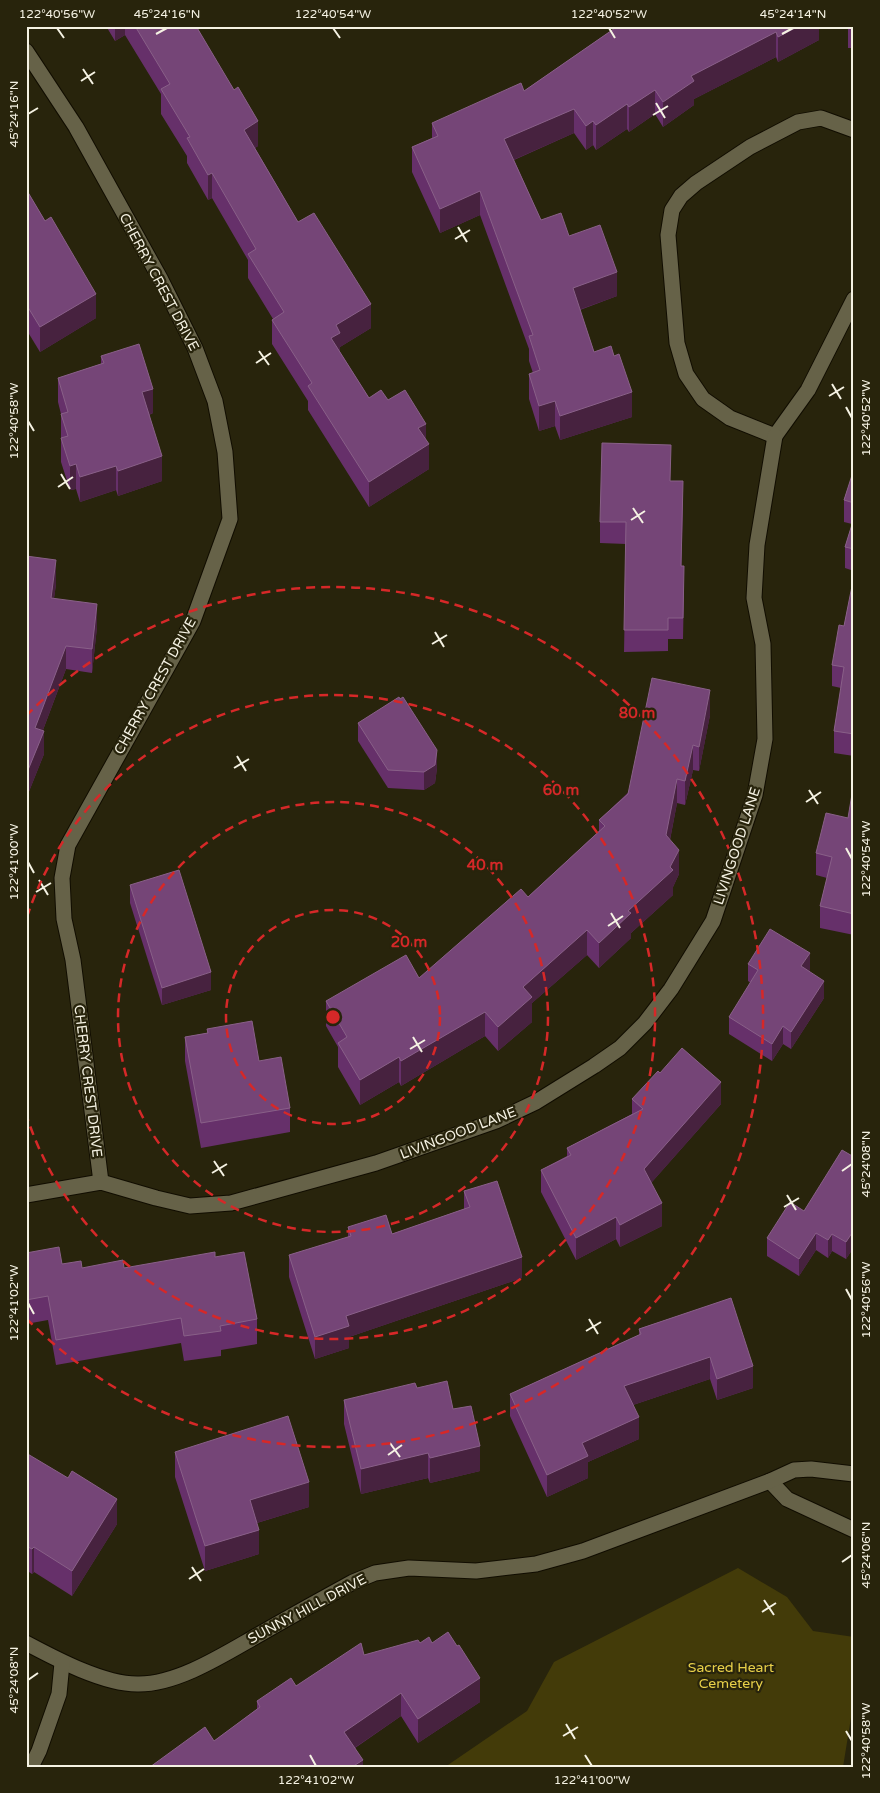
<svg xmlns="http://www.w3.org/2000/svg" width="880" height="1793" viewBox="0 0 880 1793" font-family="'Varela Round',sans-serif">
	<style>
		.green { fill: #433b09 }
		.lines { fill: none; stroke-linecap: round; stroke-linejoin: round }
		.street-casing { stroke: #110d00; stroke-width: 17 }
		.street { stroke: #666248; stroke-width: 15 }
		.wall { fill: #66306a }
		.shaded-wall { fill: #47223f }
		.building { fill: #754577; stroke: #896088 }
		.ticks { fill: none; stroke: #f5f2e3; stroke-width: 2 }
		.ring { fill: none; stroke: #d62828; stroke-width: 2.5; stroke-dasharray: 9 6 }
		.labels { text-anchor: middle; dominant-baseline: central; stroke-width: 4.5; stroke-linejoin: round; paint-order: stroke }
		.street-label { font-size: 14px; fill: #f5f2e3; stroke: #28240c }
		.park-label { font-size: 14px; fill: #e8d049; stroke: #28240c }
		.centre { fill: #d62828; stroke: #28240c; stroke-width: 2.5 }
		.ring-label { font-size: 15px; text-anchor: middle; font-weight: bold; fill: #d62828; stroke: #28240c; stroke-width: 4.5; stroke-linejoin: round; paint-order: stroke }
		.neatline { fill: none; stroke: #f5f2e3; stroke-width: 2 }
		.ticks-label { font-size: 12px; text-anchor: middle; fill: #f5f2e3 }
	</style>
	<rect width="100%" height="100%" fill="#28240c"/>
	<polygon class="green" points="738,1568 787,1597 813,1631 854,1637 854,1699 843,1767 445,1767 527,1711 554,1662"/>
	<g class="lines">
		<g class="street-casing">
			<g id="street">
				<polyline points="26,51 76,127 161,280 195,348 215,401 225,452 230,519 193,621 68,845 62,878 64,919 73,960 101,1182"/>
				<polyline points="854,130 821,118 798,122 750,147 696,183 681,196 672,210 668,235 677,343 686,374 703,399 730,418 775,436 808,390 854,299"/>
				<polyline points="26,1195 101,1182 156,1198 190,1206 231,1203 376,1163 496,1121 536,1102 594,1066 620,1048 645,1023 671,989 713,921 755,795 765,739 763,644 754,598 757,545 775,436"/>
				<polyline points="770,1481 787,1499 854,1530"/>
				<path d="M26 1643C56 1659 105 1685 139 1684 179 1684 226 1653 260 1634 291 1616 322 1599 353 1582L375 1573 409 1568 476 1571 536 1564 583 1551 770 1481 794 1470 811 1469 854 1474"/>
				<polyline points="31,1767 39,1751 59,1694 62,1663"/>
			</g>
		</g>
		<use href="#street" class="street"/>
	</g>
	<g class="wall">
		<polygon points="106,26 198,26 198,29 258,146 255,148 298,222 371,328 340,347 340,352 369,398 388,400 426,440 429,469 369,507 308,410 308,401 272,344 272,320 273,319 248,278 248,260 212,198 208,200 187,163 187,156 161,114 161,94 125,35 115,41"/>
		<polygon points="618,26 819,26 819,40 778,62 776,57 694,99 694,105 663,127 655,114 629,132 627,129 596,150 593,145 586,150 574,133 514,160 541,220 569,236 617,296 580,310 594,352 632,417 560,440 555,426 539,431 529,399 529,374 533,373 529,361 529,349 480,215 440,233 412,172 412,147 432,138 432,123 524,91"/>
		<rect x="848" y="26" width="6" height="22"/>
		<polygon points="26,189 45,221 96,318 40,352 26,329"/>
		<polygon points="101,356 153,413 149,415 162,481 118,496 116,490 80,502 76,489 70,490 61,462 61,414 58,402 58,378 101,364"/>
		<polygon points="854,469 854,571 845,568 845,547 852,524 844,522 844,500"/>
		<polygon points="671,481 683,502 681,566 684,588 683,639 668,639 668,651 624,652 626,544 600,543 600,522"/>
		<polygon points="26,556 56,584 54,598 97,627 92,673 66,669 43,730 44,754 26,799"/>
		<polygon points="854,576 854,756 834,753 834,731 841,688 832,686 832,665 844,626"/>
		<polygon points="710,715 699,771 693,770 685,805 677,803 670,840 679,874 673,887 673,895 631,933 631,938 599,968 587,955 532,1003 532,1022 498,1051 485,1036 401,1086 399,1082 360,1105 338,1067 338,1047 326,1026 326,1001 419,978 528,897 599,831 599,820"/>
		<polygon points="358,723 437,768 435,783 424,790 388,788 358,741"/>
		<polygon points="854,782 854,935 820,928 820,906 827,878 816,875 816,853 848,818"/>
		<polygon points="130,885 211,990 162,1005 130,903"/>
		<polygon points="748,964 810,971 809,972 824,998 791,1049 783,1044 772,1061 729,1034 729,1017 751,983 748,981"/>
		<polygon points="207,1029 259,1061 290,1108 290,1132 201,1148 185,1061 185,1037 207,1033"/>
		<polygon points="660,1073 721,1104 651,1183 662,1226 620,1247 616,1239 576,1260 541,1192 541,1170 567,1156 567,1148 632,1114 632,1099"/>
		<polygon points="854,1157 854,1247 846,1259 832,1251 828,1258 816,1250 799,1276 767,1256 767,1238 804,1211"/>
		<polygon points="464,1191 522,1278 349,1337 349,1348 315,1359 289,1277 289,1255 348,1237 348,1227 392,1234 464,1209"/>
		<polygon points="26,1253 62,1264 82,1268 124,1268 215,1257 257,1319 257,1344 221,1350 221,1356 184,1361 181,1343 56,1365 48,1320 26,1324"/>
		<polygon points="731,1298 753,1388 717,1400 710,1379 633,1405 639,1439 588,1462 588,1478 547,1497 510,1416 510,1394 639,1335 639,1329"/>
		<polygon points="417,1388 453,1409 480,1471 430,1483 428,1478 361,1494 344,1424 344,1400"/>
		<polygon points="175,1452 309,1507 257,1523 259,1554 205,1571 175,1477"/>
		<polygon points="26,1453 117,1524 72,1596 34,1572 32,1574 26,1570"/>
		<polygon points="420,1643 480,1702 418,1743 401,1716 355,1748 363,1767 214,1741 257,1709 257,1701 296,1686 364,1655"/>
	</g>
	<g class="shaded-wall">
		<polygon points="115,26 125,26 125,35 115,41"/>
		<polygon points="799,26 819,26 819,40 778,62 778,37"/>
		<polygon points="776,32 776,57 694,99 694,105 663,127 663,102 691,76"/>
		<polygon points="655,90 655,114 629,132 629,107"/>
		<polygon points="627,104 627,129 596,150 596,125"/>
		<polygon points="574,109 574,133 504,164 504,139"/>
		<polygon points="258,121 258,146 244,155 244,130"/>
		<polygon points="593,121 593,145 586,150 586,126"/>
		<polygon points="212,173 212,198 208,200 208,175"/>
		<polygon points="480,191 480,215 440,233 440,209"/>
		<polygon points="617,272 617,296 573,312 573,288"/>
		<polygon points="96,294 96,318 40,352 40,327"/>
		<polygon points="371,304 371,328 340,347 340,358 331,338 336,325"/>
		<polygon points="153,389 153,413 142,417 142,392"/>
		<polygon points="632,392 632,417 560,440 560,416"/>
		<polygon points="555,401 555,426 539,431 539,406"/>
		<polygon points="426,424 426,446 429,444 429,469 369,507 369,482 418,428"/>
		<polygon points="162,456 162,481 118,496 118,471"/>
		<polygon points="76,464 76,489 70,490 70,466"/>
		<polygon points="116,466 116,490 80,502 80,477"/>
		<polygon points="683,481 683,502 681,588 681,566"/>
		<polygon points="56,560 56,584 51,621 51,598"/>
		<polygon points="97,604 97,627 92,673 92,649"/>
		<polygon points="66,646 66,669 35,751 35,728"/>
		<polygon points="710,690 710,715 699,771 699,747"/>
		<polygon points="44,731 44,754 26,799 26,775"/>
		<polygon points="693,745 693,770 685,805 685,781"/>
		<polygon points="437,750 437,768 435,783 424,790 424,772"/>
		<polygon points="677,779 677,803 666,860 666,835"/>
		<polygon points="679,850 679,874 673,887 673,895 631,933 631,938 599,968 599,943 628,911 670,867"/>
		<polygon points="587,930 587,955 532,1003 532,1022 498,1051 498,1027 523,987"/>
		<polygon points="810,953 810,971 801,984 801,966"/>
		<polygon points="211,972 211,990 162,1005 162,988"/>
		<polygon points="824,981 824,998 791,1049 791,1032"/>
		<polygon points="485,1012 485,1036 401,1086 401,1061"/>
		<polygon points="783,1026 783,1044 772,1061 772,1044"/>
		<polygon points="399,1057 399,1082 360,1105 360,1080"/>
		<polygon points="721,1082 721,1104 644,1191 644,1169"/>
		<polygon points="662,1203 662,1226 620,1247 620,1225"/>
		<polygon points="616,1217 616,1239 576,1260 576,1238"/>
		<polygon points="854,1230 854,1247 846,1259 846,1242"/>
		<polygon points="816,1233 816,1250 799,1276 799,1259"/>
		<polygon points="832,1234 832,1251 828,1258 828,1240"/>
		<polygon points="522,1257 522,1278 349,1337 349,1348 315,1359 315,1337 346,1316"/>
		<polygon points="710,1357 710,1379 624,1408 624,1386"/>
		<polygon points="753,1366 753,1388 717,1400 717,1379"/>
		<polygon points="639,1417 639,1439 588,1462 588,1478 547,1497 547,1475 582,1443"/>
		<polygon points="480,1446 480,1471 430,1483 430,1458"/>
		<polygon points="428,1453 428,1478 361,1494 361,1469"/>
		<polygon points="309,1482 309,1507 250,1525 250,1500"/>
		<polygon points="117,1499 117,1524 72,1596 72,1571"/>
		<polygon points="259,1530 259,1554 205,1571 205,1546"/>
		<polygon points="34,1547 34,1572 32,1574 32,1549"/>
		<polygon points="480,1678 480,1702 418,1743 418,1719"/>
		<polygon points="401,1693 401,1716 344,1755 344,1732"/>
		<polygon points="363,1760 363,1767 352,1767"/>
	</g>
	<g class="building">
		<polygon points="135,26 196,26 234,90 238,87 258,121 244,130 298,222 314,213 371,304 336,325 340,333 331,338 369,398 381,390 388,400 405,390 426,424 418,428 429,444 369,482 308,386 312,383 272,320 284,312 248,254 256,249 212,173 208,175 187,138 190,137 161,89 170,84"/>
		<polygon points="618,26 799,26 778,37 776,32 691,76 694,81 663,102 655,90 629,107 627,104 596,125 593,121 586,126 574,109 504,139 541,220 561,213 569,236 600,225 617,272 573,288 594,352 611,346 614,356 619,354 632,392 560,416 555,401 539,406 529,374 540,370 529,336 533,335 480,191 440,209 412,147 438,136 432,123 521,83 524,91"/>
		<polygon points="26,189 45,221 51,217 96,294 40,327 26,304"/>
		<polygon points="139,344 153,389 142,392 162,456 118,471 116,466 80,477 76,464 70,466 61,438 68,436 61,414 68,412 58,378 104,363 101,356"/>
		<polygon points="602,443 671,445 670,481 683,481 681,566 684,566 683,618 668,618 668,630 624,630 626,522 600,522"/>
		<polygon points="854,469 854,503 844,500"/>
		<polygon points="854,518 854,549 845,547"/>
		<polygon points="26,556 56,560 51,598 97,604 92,649 66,646 35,728 44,731 26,775"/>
		<polygon points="854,576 854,734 834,731 844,667 832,665 839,625 844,626"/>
		<polygon points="652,678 710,690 699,747 693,745 685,781 677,779 666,835 679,850 670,867 673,870 628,911 631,913 599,943 587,930 523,987 532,997 498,1027 485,1012 401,1061 399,1057 360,1080 338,1043 347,1037 326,1001 406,955 419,978 521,889 528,897 605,826 599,820 628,794"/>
		<polygon points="399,697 400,699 403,697 437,750 435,765 424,772 388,770 358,723"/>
		<polygon points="854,782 854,914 820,906 832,857 816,853 826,813 848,818"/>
		<polygon points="179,870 211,972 162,988 130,885"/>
		<polygon points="770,929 810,953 801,966 824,981 791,1032 783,1026 772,1044 729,1017 758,970 748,964"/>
		<polygon points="252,1021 259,1061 281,1057 290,1108 201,1123 185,1037 208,1033 207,1029"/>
		<polygon points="682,1048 721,1082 644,1169 662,1203 620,1225 616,1217 576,1238 541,1170 571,1155 567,1148 643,1109 632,1099 658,1071 660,1073"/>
		<polygon points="842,1150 854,1157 854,1230 846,1242 832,1234 828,1240 816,1233 799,1259 767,1238 790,1202 804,1211"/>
		<polygon points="497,1181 522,1257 346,1316 349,1326 315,1337 289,1255 351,1236 348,1227 386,1215 392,1234 470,1207 464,1191"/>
		<polygon points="59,1247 62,1264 81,1261 82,1268 123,1260 124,1268 215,1252 215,1257 244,1252 257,1319 220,1326 221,1331 184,1336 181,1318 56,1340 48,1296 26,1300 26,1253"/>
		<polygon points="731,1298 753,1366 717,1379 710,1357 624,1386 639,1417 582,1443 588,1456 547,1475 510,1394 641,1334 639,1329"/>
		<polygon points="447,1381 453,1409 471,1406 480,1446 430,1458 428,1453 361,1469 344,1400 415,1383 417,1388"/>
		<polygon points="288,1416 309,1482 250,1500 259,1530 205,1546 175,1452"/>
		<polygon points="26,1453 68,1478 72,1471 117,1499 72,1571 34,1547 32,1549 26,1546"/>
		<polygon points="448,1632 457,1646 459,1645 480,1678 418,1719 401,1693 344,1732 363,1760 352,1767 150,1767 205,1727 214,1741 260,1707 257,1701 291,1678 296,1686 361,1643 364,1655 418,1640 420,1643 429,1637 432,1643"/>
	</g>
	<path class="ticks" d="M57 28 64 38M333 28 340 38M609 28 615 38M156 34 167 28M782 34 793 28M83 69 93 84M81 81 95 72M656 103 665 118M28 114 38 108M653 115 668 106M458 227 467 242M455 239 470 230M259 351 269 365M256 363 271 353M832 384 841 399M829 396 844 387M846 407 852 418M28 421 34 431M61 474 70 489M58 487 73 477M633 508 643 523M631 520 645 511M435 632 444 647M432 644 447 635M237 756 246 771M234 768 249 759M809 790 818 804M806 802 821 792M846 848 852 859M28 862 34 873M39 880 48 895M36 892 51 883M611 913 620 928M608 926 623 916M413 1037 422 1052M410 1049 425 1040M214 1161 224 1176M842 1171 852 1164M212 1173 227 1164M787 1195 796 1210M784 1207 799 1198M846 1289 852 1300M28 1303 34 1314M589 1319 598 1334M586 1331 601 1322M390 1443 400 1457M388 1455 402 1445M842 1562 852 1555M192 1567 201 1581M189 1579 204 1569M764 1600 774 1615M762 1612 776 1603M28 1680 38 1673M566 1724 575 1739M846 1731 852 1741M563 1736 578 1727M310 1755 316 1766M585 1755 592 1766"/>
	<g class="ring">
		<circle cx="333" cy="1017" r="107"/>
		<circle cx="333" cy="1017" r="215"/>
		<path d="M27 917A322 322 0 1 1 27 1117"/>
		<path d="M26 716A430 430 0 1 1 26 1318"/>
	</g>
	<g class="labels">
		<g class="street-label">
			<text transform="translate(159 282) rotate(62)">CHERRY CREST DRIVE</text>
			<text transform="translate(155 686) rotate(-61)">CHERRY CREST DRIVE</text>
			<text transform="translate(737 846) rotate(-72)">LIVINGOOD LANE</text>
			<text transform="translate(88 1081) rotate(83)">CHERRY CREST DRIVE</text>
			<text transform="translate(458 1133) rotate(-21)">LIVINGOOD LANE</text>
			<text transform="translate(307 1609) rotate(-28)">SUNNY HILL DRIVE</text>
		</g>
		<g class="park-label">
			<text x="731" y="1667">Sacred Heart<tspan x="731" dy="16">Cemetery</tspan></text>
		</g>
	</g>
	<circle cx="333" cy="1017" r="8" class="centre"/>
	<g class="ring-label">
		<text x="637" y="718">80 m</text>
		<text x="561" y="795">60 m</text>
		<text x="485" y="870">40 m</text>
		<text x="409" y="947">20 m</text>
	</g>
	<rect width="880" height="1793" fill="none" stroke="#28240c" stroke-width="55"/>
	<rect x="28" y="28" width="824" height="1738" class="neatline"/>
	<g class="ticks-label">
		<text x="57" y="18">122°40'56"W</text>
		<text x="167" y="18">45°24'16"N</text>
		<text x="333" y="18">122°40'54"W</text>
		<text x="609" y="18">122°40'52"W</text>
		<text x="793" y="18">45°24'14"N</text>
		<text transform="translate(14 114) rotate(-90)" y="4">45°24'16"N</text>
		<text transform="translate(866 418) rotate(-90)" y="4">122°40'52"W</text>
		<text transform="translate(14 421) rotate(-90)" y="4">122°40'58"W</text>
		<text transform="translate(866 859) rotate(-90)" y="4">122°40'54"W</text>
		<text transform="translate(14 862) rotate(-90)" y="4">122°41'00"W</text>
		<text transform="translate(866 1164) rotate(-90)" y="4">45°24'08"N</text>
		<text transform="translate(866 1300) rotate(-90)" y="4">122°40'56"W</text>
		<text transform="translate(14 1303) rotate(-90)" y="4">122°41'02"W</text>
		<text transform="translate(866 1555) rotate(-90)" y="4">45°24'06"N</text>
		<text transform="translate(14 1680) rotate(-90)" y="4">45°24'08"N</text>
		<text transform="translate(866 1741) rotate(-90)" y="4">122°40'58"W</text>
		<text x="316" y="1784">122°41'02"W</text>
		<text x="592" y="1784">122°41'00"W</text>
	</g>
</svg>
